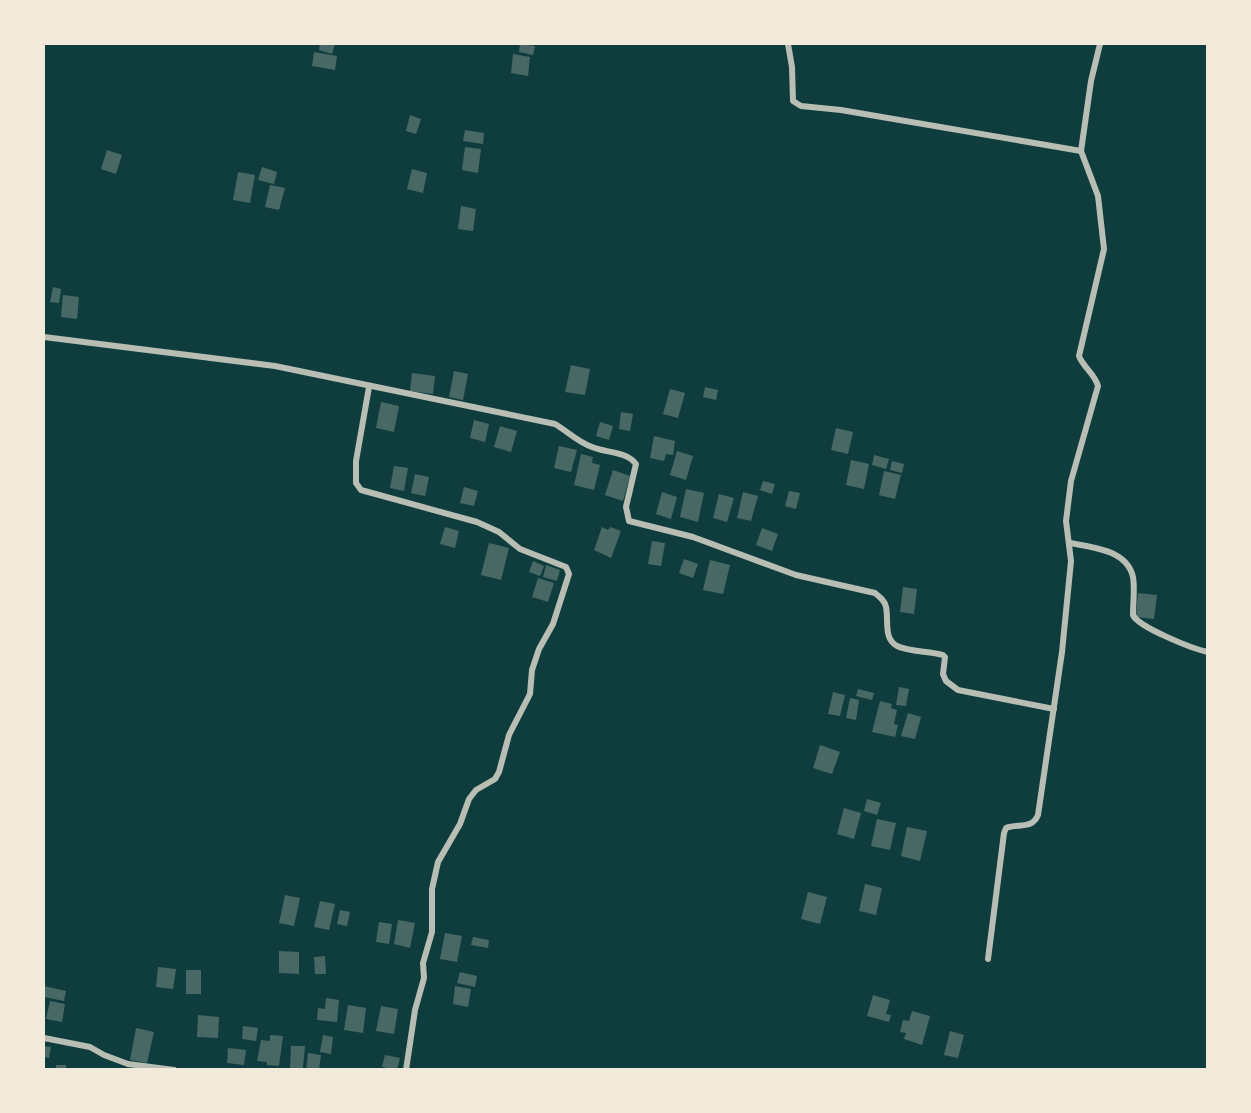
<svg xmlns="http://www.w3.org/2000/svg" width="1251" height="1113" viewBox="0 0 1251 1113" font-family="'DejaVu Sans',sans-serif">
	<style>
		.building { fill: #486865 }
		.lines { fill: none; stroke-linecap: round; stroke-linejoin: round }
		.minor { stroke: #b8beb3; stroke-width: 6 }
	</style>
	<rect width="100%" height="100%" fill="#0f3d3e"/>
	<g class="building">
		<polygon points="320,44 335,44 332,54 319,50"/>
		<polygon points="520,44 535,46 533,55 519,52"/>
		<polygon points="314,52 337,56 335,70 312,66"/>
		<polygon points="513,54 530,57 528,76 511,73"/>
		<polygon points="410,115 421,119 416,134 406,131"/>
		<polygon points="465,130 484,133 483,144 463,141"/>
		<polygon points="465,147 481,149 478,173 462,170"/>
		<polygon points="107,150 122,155 116,174 101,169"/>
		<polygon points="262,167 277,172 274,184 258,180"/>
		<polygon points="412,169 427,173 423,193 407,189"/>
		<polygon points="238,172 255,175 250,203 233,200"/>
		<polygon points="270,185 285,188 279,210 265,207"/>
		<polygon points="461,206 476,209 473,231 458,229"/>
		<polygon points="53,287 61,289 59,303 50,302"/>
		<polygon points="63,295 79,297 77,319 61,317"/>
		<polygon points="571,365 590,369 585,395 565,392"/>
		<polygon points="454,371 468,374 463,400 449,397"/>
		<polygon points="412,373 435,376 433,394 410,391"/>
		<polygon points="705,387 718,390 716,400 703,397"/>
		<polygon points="670,389 685,393 678,418 663,414"/>
		<polygon points="381,402 399,406 394,432 376,428"/>
		<polygon points="621,412 633,414 630,431 619,429"/>
		<polygon points="474,420 489,424 485,442 470,438"/>
		<polygon points="600,422 613,426 609,440 596,436"/>
		<polygon points="500,426 517,431 511,452 494,447"/>
		<polygon points="836,428 853,432 848,454 831,450"/>
		<polygon points="654,436 675,441 673,455 666,454 664,461 650,458"/>
		<polygon points="559,446 577,450 571,472 554,468"/>
		<polygon points="677,451 693,456 686,480 670,475"/>
		<polygon points="581,454 593,457 592,463 600,465 594,490 574,485"/>
		<polygon points="874,455 889,459 886,469 872,465"/>
		<polygon points="851,460 869,464 864,489 846,485"/>
		<polygon points="892,461 904,464 902,473 890,470"/>
		<polygon points="394,466 408,468 404,491 390,488"/>
		<polygon points="613,470 630,476 623,501 605,495"/>
		<polygon points="884,471 901,475 895,499 879,495"/>
		<polygon points="415,474 429,477 425,496 411,493"/>
		<polygon points="763,481 775,484 772,494 760,490"/>
		<polygon points="464,487 478,491 474,506 460,503"/>
		<polygon points="686,489 704,493 698,522 680,517"/>
		<polygon points="789,491 800,493 796,509 785,506"/>
		<polygon points="662,492 677,497 671,519 656,514"/>
		<polygon points="743,492 758,496 751,521 737,518"/>
		<polygon points="719,494 734,498 727,522 713,518"/>
		<polygon points="445,527 459,531 455,548 440,544"/>
		<polygon points="602,527 608,530 610,527 621,531 611,558 594,550"/>
		<polygon points="762,528 778,534 772,551 756,545"/>
		<polygon points="652,541 665,543 661,566 648,564"/>
		<polygon points="489,543 509,548 501,580 481,575"/>
		<polygon points="684,559 698,564 693,578 679,573"/>
		<polygon points="710,560 730,565 723,594 703,590"/>
		<polygon points="533,561 544,566 540,576 529,572"/>
		<polygon points="546,565 560,570 557,581 543,577"/>
		<polygon points="538,578 554,583 548,602 532,597"/>
		<polygon points="903,587 917,589 914,614 900,612"/>
		<polygon points="1138,593 1157,595 1154,619 1136,617"/>
		<polygon points="899,687 909,689 906,706 896,705"/>
		<polygon points="858,689 874,693 872,700 856,696"/>
		<polygon points="833,692 845,695 840,716 828,714"/>
		<polygon points="850,698 859,700 856,720 846,718"/>
		<polygon points="880,701 892,704 891,708 897,710 894,724 898,725 895,737 872,732"/>
		<polygon points="908,713 921,717 915,739 901,736"/>
		<polygon points="820,745 840,752 832,774 813,768"/>
		<polygon points="867,799 881,803 877,815 864,811"/>
		<polygon points="844,808 861,813 854,839 837,834"/>
		<polygon points="877,819 896,823 890,850 871,846"/>
		<polygon points="907,827 927,831 920,861 901,856"/>
		<polygon points="865,884 882,888 876,915 859,911"/>
		<polygon points="808,892 827,897 820,924 801,919"/>
		<polygon points="285,895 300,898 294,926 279,923"/>
		<polygon points="320,901 335,904 329,930 314,927"/>
		<polygon points="340,910 350,912 347,926 337,924"/>
		<polygon points="398,920 415,923 410,948 394,944"/>
		<polygon points="379,922 392,924 389,944 376,942"/>
		<polygon points="445,933 462,936 457,962 440,959"/>
		<polygon points="473,937 489,940 488,948 471,945"/>
		<polygon points="279,951 299,952 299,974 279,973"/>
		<polygon points="325,956 326,974 315,974 314,957"/>
		<polygon points="158,967 176,969 173,989 156,987"/>
		<rect x="186" y="970" width="15" height="24"/>
		<polygon points="460,972 477,976 475,987 457,983"/>
		<polygon points="44,986 66,991 64,1001 44,997"/>
		<polygon points="455,986 471,989 468,1007 453,1004"/>
		<polygon points="873,995 890,1000 886,1014 891,1015 889,1022 867,1016"/>
		<polygon points="326,998 339,1000 337,1022 317,1020 318,1008 325,1009"/>
		<polygon points="50,1001 65,1004 62,1022 46,1019"/>
		<polygon points="348,1005 366,1008 363,1033 344,1030"/>
		<polygon points="381,1006 398,1009 394,1034 376,1031"/>
		<polygon points="912,1011 930,1016 922,1045 904,1039 906,1033 900,1032 903,1020 909,1021"/>
		<polygon points="198,1015 219,1017 218,1038 197,1037"/>
		<polygon points="243,1026 258,1028 256,1041 242,1039"/>
		<polygon points="136,1028 154,1032 147,1063 130,1060"/>
		<polygon points="950,1031 964,1035 958,1058 944,1055"/>
		<polygon points="270,1035 283,1036 279,1066 267,1065 267,1062 257,1061 261,1040 270,1041"/>
		<polygon points="323,1035 333,1037 331,1054 320,1052"/>
		<polygon points="44,1046 51,1047 49,1058 44,1057"/>
		<polygon points="291,1046 305,1046 303,1068 290,1068"/>
		<polygon points="228,1048 246,1050 244,1065 227,1063"/>
		<polygon points="308,1053 321,1055 319,1070 306,1070"/>
		<polygon points="385,1055 400,1058 397,1070 382,1067"/>
		<rect x="56" y="1065" width="10" height="5"/>
	</g>
	<g class="lines">
		<g class="minor">
			<polyline points="788,44 792,67 793,101 801,106 841,110 1081,151"/>
			<path d="M44 337 275 366 555 424C567 431 578 442 592 447 606 453 626 451 636 464L626 507 629 521 693 537 796 575 875 593C880 597 885 601 886 607 889 621 883 638 897 646 909 652 930 651 943 655L945 657 943 674 946 681 958 690 1054 709"/>
			<polyline points="369,387 356,461 356,483 361,490 477,522 499,532 520,549 566,567 569,574 553,624 539,649 532,670 530,694 509,735 499,772 495,779 476,790 469,799 460,824 438,862 432,889 432,932 423,963 424,978 415,1010 406,1070"/>
			<path d="M1070 543C1092 547 1127 550 1133 577 1135 589 1133 603 1133 615 1138 627 1193 649 1208 652"/>
			<path d="M988 959 1004 833 1006 828C1018 823 1032 830 1038 815L1062 652 1071 561 1066 521 1071 481 1098 386C1095 374 1083 367 1079 356L1104 249 1098 196 1081 151 1091 81 1100 44"/>
			<polyline points="44,1038 90,1047 104,1055 128,1064 174,1070"/>
		</g>
	</g>
	<rect width="1251" height="1113" fill="none" stroke="#f1e9da" stroke-width="90"/>
</svg>
